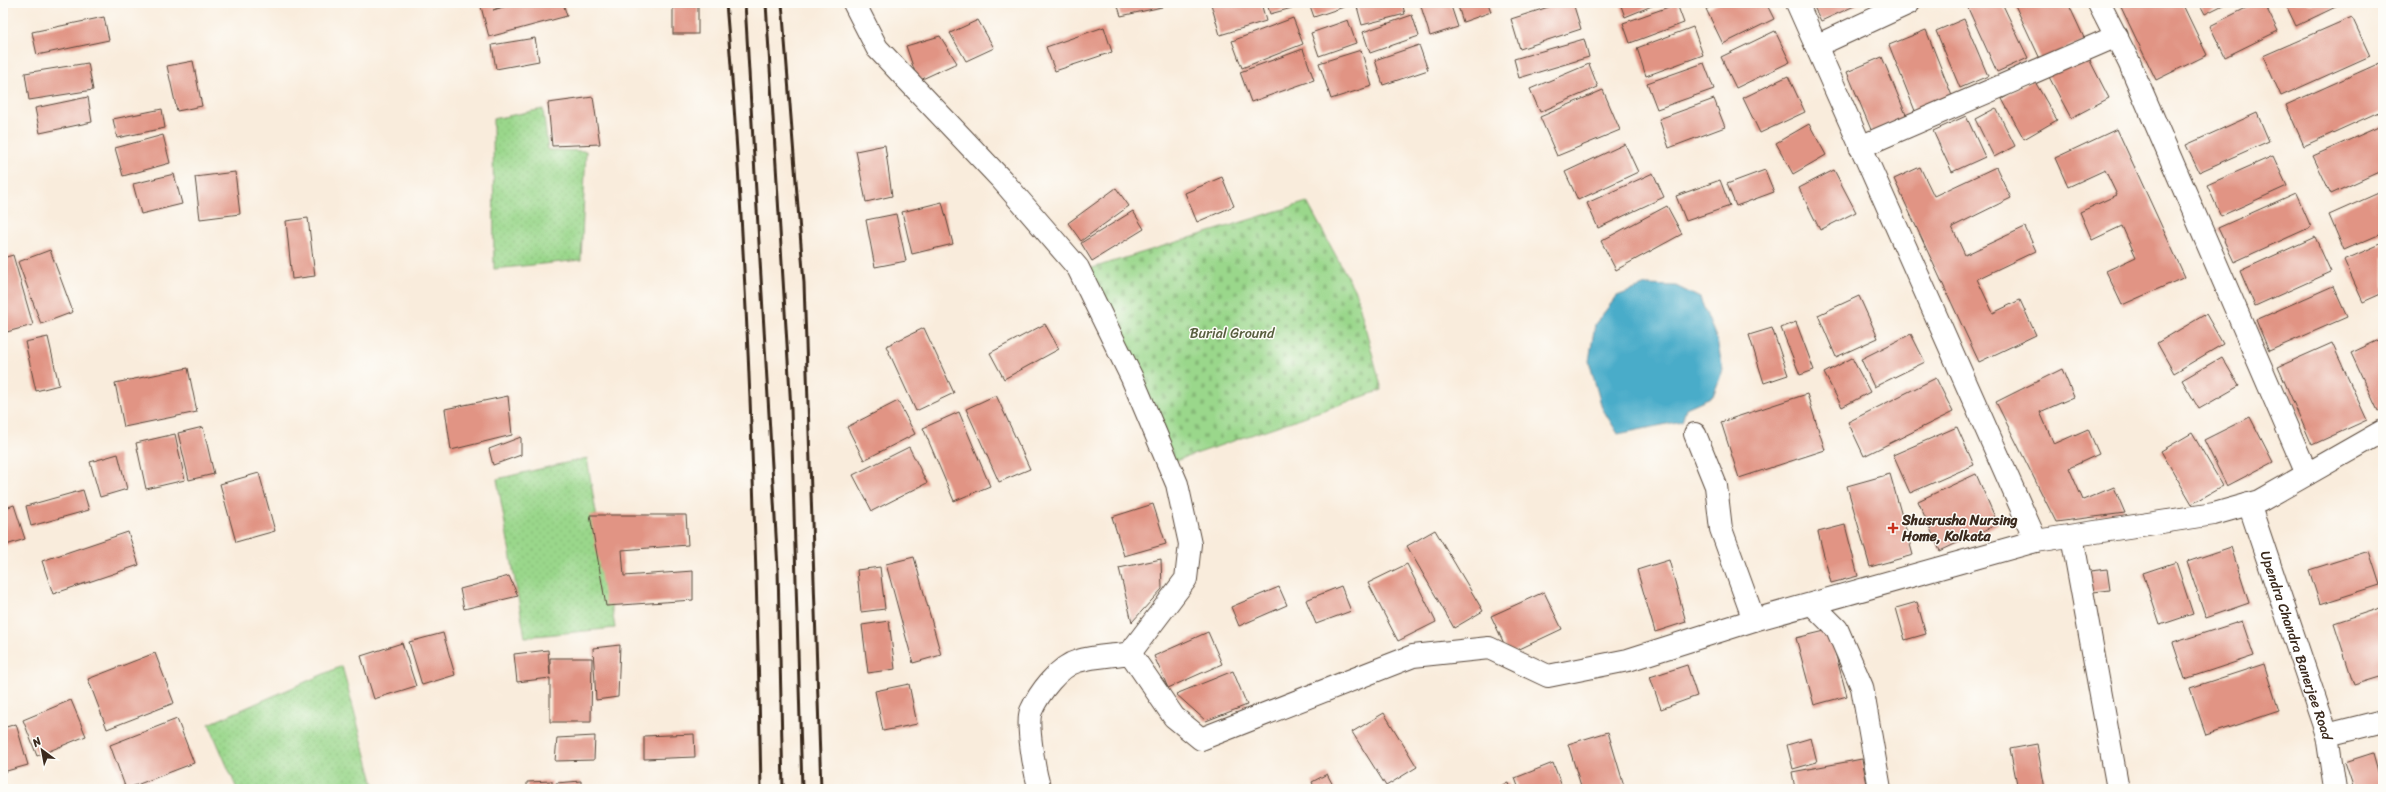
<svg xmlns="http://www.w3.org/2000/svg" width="2386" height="792" viewBox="0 0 2386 792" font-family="Sriracha,sans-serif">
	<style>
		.cemetery { fill: url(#cemetery-stones); stroke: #6a8054 }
		.park { fill: url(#park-dots); stroke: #6a8054 }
		.water { fill: #4aacc9; stroke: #426b74 }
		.building { fill: #e19484 }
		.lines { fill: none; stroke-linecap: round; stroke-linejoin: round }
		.minor-casing { stroke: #58473a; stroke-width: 24 }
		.minor { stroke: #fff; stroke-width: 22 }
		.rail { stroke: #3b2a1e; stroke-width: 3 }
		.poi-dot { fill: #c8321e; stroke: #fdfcf7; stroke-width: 1.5 }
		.labels { text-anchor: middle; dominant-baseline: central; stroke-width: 3; stroke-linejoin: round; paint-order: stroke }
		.park-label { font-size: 14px; fill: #585e3f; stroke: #fdfcf7 }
		.poi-label { font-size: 14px; font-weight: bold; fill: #3b2a1e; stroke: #fdfcf7; text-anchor: start }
		.street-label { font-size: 14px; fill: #3b2a1e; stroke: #fdfcf7 }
	</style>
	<defs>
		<pattern id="cemetery-stones" width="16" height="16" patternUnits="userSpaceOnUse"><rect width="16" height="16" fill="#9ad78b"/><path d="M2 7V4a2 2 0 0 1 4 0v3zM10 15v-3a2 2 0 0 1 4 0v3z" fill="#86b978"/></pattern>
		<pattern id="park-dots" width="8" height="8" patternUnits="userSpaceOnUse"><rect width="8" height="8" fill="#9ad78b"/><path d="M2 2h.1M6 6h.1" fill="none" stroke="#86b978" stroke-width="1.8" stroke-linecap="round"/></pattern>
	</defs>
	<rect width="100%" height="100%" fill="#fdfcf7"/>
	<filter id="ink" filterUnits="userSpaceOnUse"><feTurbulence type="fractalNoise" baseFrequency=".025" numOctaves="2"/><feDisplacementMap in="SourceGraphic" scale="8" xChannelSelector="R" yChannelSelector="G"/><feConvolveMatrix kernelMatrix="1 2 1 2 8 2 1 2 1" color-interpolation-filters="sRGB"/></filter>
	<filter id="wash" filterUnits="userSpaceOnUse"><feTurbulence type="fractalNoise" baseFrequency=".012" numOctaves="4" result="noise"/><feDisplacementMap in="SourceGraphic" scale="16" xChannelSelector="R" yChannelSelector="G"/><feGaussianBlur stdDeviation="0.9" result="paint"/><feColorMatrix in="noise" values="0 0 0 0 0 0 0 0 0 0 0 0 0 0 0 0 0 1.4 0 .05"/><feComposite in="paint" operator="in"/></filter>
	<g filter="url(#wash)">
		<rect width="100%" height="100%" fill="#f9ecdc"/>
		<polygon class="cemetery" points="1307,202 1356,293 1382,390 1175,461 1089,269"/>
		<g class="park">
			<polygon points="543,109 548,150 586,151 581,260 494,269 493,119"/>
			<polygon points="587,458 615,628 525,637 497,479"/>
			<polygon points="342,666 375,789 237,789 209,724"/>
		</g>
		<polygon class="water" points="1646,285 1676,286 1700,298 1717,340 1723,370 1713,396 1686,408 1682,421 1618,434 1602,408 1589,361 1595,324 1617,296"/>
		<g id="blocks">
			<g class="building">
				<polygon points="480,3 512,3 493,10 517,3 563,3 567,16 489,37"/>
				<rect x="673" y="3" width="25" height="31"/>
				<polygon points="1117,3 1160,3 1162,7 1121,16"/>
				<polygon points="1261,3 1266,21 1220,35 1211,4"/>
				<polygon points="1267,3 1291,3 1292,8 1270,14"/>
				<polygon points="1309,3 1346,3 1347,6 1314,17"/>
				<polygon points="1356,3 1402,3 1405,14 1362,25"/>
				<polygon points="1420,3 1450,3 1458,27 1430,36"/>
				<polygon points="1457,3 1488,3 1491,12 1463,22"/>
				<polygon points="1561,3 1573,3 1581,29 1520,49 1511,19"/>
				<polygon points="1620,3 1659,3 1625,17"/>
				<polygon points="1720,3 1766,3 1774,19 1723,44 1706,9"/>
				<polygon points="1812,3 1861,3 1821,21"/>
				<polygon points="1973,3 2002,3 2028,58 1997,72 1967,6"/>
				<polygon points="2014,3 2068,3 2085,40 2041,61"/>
				<polygon points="2119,3 2182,3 2207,55 2156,80"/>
				<polygon points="2199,3 2227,3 2205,14"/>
				<polygon points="2256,3 2264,3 2278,31 2225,57 2210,26"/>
				<polygon points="2285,3 2344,3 2296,26"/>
				<polygon points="1677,4 1684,23 1630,43 1623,23"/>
				<polygon points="1412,15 1419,36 1370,53 1363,32"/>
				<polygon points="104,17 109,40 37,55 32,32"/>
				<polygon points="2352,17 2370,56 2281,96 2263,56"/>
				<polygon points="1293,18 1303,44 1242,68 1232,41"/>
				<polygon points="1964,19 1988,76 1960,88 1936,31"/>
				<polygon points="978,20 994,48 966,61 950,33"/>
				<polygon points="1348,20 1356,43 1319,56 1311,33"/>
				<polygon points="1104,27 1112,52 1055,71 1046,47"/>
				<polygon points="1693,27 1703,55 1646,76 1637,48"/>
				<polygon points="1926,30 1954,101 1917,116 1889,45"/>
				<polygon points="1775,31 1790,62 1736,88 1721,57"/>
				<polygon points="940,36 957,63 918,81 906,46"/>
				<polygon points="535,38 539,61 496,69 492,45"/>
				<polygon points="1584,39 1589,57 1519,78 1514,59"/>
				<polygon points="1419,45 1428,70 1383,85 1375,60"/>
				<polygon points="1303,49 1314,80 1251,102 1240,72"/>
				<polygon points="1361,50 1372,86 1331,99 1319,63"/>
				<polygon points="2087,55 2109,98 2071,118 2048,75"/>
				<polygon points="1882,57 1907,117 1872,132 1847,72"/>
				<polygon points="193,61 202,106 177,111 167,66"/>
				<polygon points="2382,62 2383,110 2304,146 2286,105"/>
				<polygon points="88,63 93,90 29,100 25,73"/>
				<polygon points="1704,63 1714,89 1657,109 1647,83"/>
				<polygon points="1589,64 1598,87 1540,112 1530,89"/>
				<polygon points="1788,76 1805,112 1760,133 1743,98"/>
				<polygon points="2034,80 2057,120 2024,139 2002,99"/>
				<polygon points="1603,90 1620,130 1557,156 1540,117"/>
				<polygon points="88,97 92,122 40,133 35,108"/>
				<polygon points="593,97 600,144 552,146 548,103"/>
				<polygon points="1714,99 1725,127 1669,148 1659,119"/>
				<polygon points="1996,108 2015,146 1994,157 1975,119"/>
				<polygon points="162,109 165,128 117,138 113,119"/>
				<polygon points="2257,113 2269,141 2199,172 2186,145"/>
				<polygon points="1966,116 1985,157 1952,172 1933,131"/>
				<polygon points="1809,124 1826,155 1793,174 1776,143"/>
				<polygon points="2383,125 2383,170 2331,194 2313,156"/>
				<polygon points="2117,129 2185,277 2122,305 2106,271 2136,257 2122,226 2092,240 2080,212 2117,195 2105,170 2068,187 2055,158"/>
				<polygon points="163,135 170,163 123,176 115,148"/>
				<polygon points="1625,144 1638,172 1578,200 1565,172"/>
				<polygon points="885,145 892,196 866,202 856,151"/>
				<polygon points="2273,156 2287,186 2221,216 2207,185"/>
				<polygon points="1920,167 1934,196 1996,167 2011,198 1952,227 1965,255 2025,227 2036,251 1977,279 1993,313 2020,300 2036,335 1979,362 1894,179"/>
				<polygon points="1765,170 1774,192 1736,206 1727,184"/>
				<polygon points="1834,170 1856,212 1820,230 1799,188"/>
				<polygon points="235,172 240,214 200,219 195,177"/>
				<polygon points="1653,173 1664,197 1598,228 1587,203"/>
				<polygon points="174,174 182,204 141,214 133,184"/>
				<polygon points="1222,177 1234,206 1197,222 1185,193"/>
				<polygon points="1720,180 1730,206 1686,221 1676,196"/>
				<polygon points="1116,188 1129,206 1081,241 1068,223"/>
				<polygon points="2383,191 2383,233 2344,250 2329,215"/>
				<polygon points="2296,193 2311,227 2234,262 2218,228"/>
				<polygon points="942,202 953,244 912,254 902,212"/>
				<polygon points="1667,206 1682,234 1616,270 1601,241"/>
				<polygon points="1133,211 1144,229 1092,261 1081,243"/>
				<polygon points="896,214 906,261 875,267 866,220"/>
				<polygon points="308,218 315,276 292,279 286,221"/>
				<polygon points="2315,237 2331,272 2255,306 2240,271"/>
				<polygon points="2383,243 2383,293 2363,302 2344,260"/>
				<polygon points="50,250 73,312 41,324 18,262"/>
				<polygon points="13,255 33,325 3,333 3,258"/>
				<polygon points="2333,286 2347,317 2269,351 2256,320"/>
				<polygon points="1859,296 1878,338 1836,357 1818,315"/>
				<polygon points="2206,314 2223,344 2174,373 2157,343"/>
				<polygon points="1796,322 1814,370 1800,375 1781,328"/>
				<polygon points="1045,324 1059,349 1004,379 990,353"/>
				<polygon points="924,328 954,393 916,411 886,346"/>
				<polygon points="1772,328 1788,375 1764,383 1749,335"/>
				<polygon points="1911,334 1925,362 1874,387 1861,359"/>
				<polygon points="48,337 59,385 36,391 25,342"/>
				<polygon points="2383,338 2383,409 2378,411 2351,353"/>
				<polygon points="2332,343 2367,420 2312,445 2278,367"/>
				<polygon points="2222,357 2239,386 2199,409 2182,380"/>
				<polygon points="1852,358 1870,392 1842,407 1824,373"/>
				<polygon points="188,368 197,412 124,427 115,383"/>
				<polygon points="2062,369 2074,397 2040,412 2054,444 2088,429 2099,454 2069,468 2083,500 2114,487 2125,513 2056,522 1996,402"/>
				<polygon points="1936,378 1953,412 1864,456 1848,422"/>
				<polygon points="1807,394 1825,450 1739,478 1721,422"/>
				<polygon points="996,395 1030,469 999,482 966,409"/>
				<polygon points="508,396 512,435 451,450 445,409"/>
				<polygon points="898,401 915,434 864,460 847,427"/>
				<polygon points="959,412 990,486 954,501 923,428"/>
				<polygon points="2250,417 2273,462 2227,486 2204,440"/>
				<polygon points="203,427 214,474 189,480 178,433"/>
				<polygon points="1957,427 1974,465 1910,493 1893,455"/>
				<polygon points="2192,433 2223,486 2192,504 2161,451"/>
				<polygon points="175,434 185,480 146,489 136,443"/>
				<polygon points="521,437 521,455 493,465 489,449"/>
				<polygon points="909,447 927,483 872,511 853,475"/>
				<polygon points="118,454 127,489 100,497 90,462"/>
				<polygon points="259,473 275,531 236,542 220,484"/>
				<polygon points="1890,474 1913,555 1870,567 1847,486"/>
				<polygon points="1976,474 1998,524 1940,551 1918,501"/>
				<polygon points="83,490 89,510 31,526 26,506"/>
				<polygon points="1153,504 1166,544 1124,556 1112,517"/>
				<polygon points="14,505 25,539 3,546 3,509"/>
				<polygon points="590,515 686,515 688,545 622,550 624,576 693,571 693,600 606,606"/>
				<polygon points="1845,525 1858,576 1831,583 1818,532"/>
				<polygon points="1435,530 1483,611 1454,628 1407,546"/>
				<polygon points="128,532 139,565 53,594 42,561"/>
				<polygon points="2231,547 2249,603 2206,618 2187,562"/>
				<polygon points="2369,551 2380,585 2320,604 2309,570"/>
				<polygon points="914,557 941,655 913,663 886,564"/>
				<polygon points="1161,559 1162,589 1132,622 1119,568"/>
				<polygon points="1669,560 1686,622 1655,632 1637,570"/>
				<polygon points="2176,562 2193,614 2160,625 2143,573"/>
				<polygon points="1407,564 1436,622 1398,641 1368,583"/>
				<polygon points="880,567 885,609 861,612 857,570"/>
				<polygon points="2107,569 2110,590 2085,593 2082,572"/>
				<polygon points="509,576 518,596 464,609 460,589"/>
				<polygon points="1341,586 1351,611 1316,624 1306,600"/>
				<polygon points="1279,587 1287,605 1239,626 1231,607"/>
				<polygon points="1544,592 1562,629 1509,654 1491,616"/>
				<polygon points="1917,602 1926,634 1905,640 1896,608"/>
				<polygon points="2383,607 2383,676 2354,685 2334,623"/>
				<polygon points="889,621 895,669 868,673 862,625"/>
				<polygon points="2242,621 2254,656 2185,679 2173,643"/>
				<polygon points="1829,630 1847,696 1814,705 1796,638"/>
				<polygon points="1208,632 1222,664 1168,688 1154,656"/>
				<polygon points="443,633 455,675 422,685 409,642"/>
				<polygon points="402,643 416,686 374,699 361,656"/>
				<polygon points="620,645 618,697 596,700 593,648"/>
				<polygon points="548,650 550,675 550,658 592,658 591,722 550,722 550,678 517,682 514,654"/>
				<polygon points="155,653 174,703 107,729 88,679"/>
				<polygon points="2264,664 2279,711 2206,735 2190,688"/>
				<polygon points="1687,665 1697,696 1661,709 1650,677"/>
				<polygon points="1233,671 1247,705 1206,721 1176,694"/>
				<polygon points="909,684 917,724 883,731 875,691"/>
				<polygon points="71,700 86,736 37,756 23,720"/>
				<polygon points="1384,713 1417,767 1386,786 1352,732"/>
				<polygon points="177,719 194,763 126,789 110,745"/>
				<polygon points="16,724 28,765 3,772 3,728"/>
				<polygon points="1608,732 1625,789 1582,789 1568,744"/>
				<polygon points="694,734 695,757 644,759 644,736"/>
				<polygon points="595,736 594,760 555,761 557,738"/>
				<polygon points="1811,738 1817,762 1793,769 1787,745"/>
				<polygon points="2037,744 2045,789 2018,789 2010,749"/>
				<polygon points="2373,753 2383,789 2354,789 2345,762"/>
				<polygon points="1862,759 1868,789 1795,789 1792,772"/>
				<polygon points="1553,763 1563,789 1519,789 1515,778"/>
				<polygon points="1327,774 1335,789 1315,789 1312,782"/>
				<polygon points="552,781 552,789 527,789 527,782"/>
				<polygon points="581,781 581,789 556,789 556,783"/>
				<polygon points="1508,783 1510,789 1492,789"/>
			</g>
		</g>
	</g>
	<g filter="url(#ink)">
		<use href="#blocks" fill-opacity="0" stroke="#58473a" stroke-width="1"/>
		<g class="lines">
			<g class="minor-casing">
				<g id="minor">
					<polyline points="854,3 877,48 1002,180 1078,268 1132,378 1177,484 1190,544 1186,579 1130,653"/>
					<polyline points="1797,3 2036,541"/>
					<polyline points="2099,3 2129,62 2307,474"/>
					<polyline points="1816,46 1909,3"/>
					<polyline points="1860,147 2117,36"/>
					<polyline points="1695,434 1716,486 1721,529 1754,620"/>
					<path id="s1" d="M2249 504 2327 735 2335 789"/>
					<polyline points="2072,536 2118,789"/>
					<polyline points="1813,605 1837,629 1862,687 1880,789"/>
					<polyline points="2327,735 2383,721"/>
					<path d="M1040 789C1035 775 1026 724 1031 711 1039 693 1059 666 1078 661 1094 656 1113 656 1130 653L1174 717 1201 739 1413 656 1489 648 1548 676 1628 660 1754 620 2036 541 2214 514 2260 501 2383 431"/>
				</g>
			</g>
			<use href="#minor" class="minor"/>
			<g class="rail">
				<path d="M726 3C748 264 756 527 761 789"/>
				<polyline points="745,3 778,569 783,789"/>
				<polyline points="766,3 791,409 802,789"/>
				<polyline points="782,3 804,283 821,789"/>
			</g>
		</g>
	</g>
	<path class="poi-dot" d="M1891 522h4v4h4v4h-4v4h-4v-4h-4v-4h4z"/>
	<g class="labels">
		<g class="park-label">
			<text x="1232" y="333">Burial Ground</text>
		</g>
		<g class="poi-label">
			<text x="1902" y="520">Shusrusha Nursing<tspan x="1902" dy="16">Home, Kolkata</tspan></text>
		</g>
		<g class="street-label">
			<text stroke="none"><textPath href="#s1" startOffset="149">Upendra Chandra Banerjee Road</textPath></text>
		</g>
	</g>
	<rect width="2386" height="792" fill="none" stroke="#fdfcf7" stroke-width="16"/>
	<g transform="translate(42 750) rotate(328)" stroke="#fdfcf7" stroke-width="3" paint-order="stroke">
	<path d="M0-3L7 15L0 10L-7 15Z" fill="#3b2a1e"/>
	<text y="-6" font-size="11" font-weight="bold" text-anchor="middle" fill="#3b2a1e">N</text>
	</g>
</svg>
